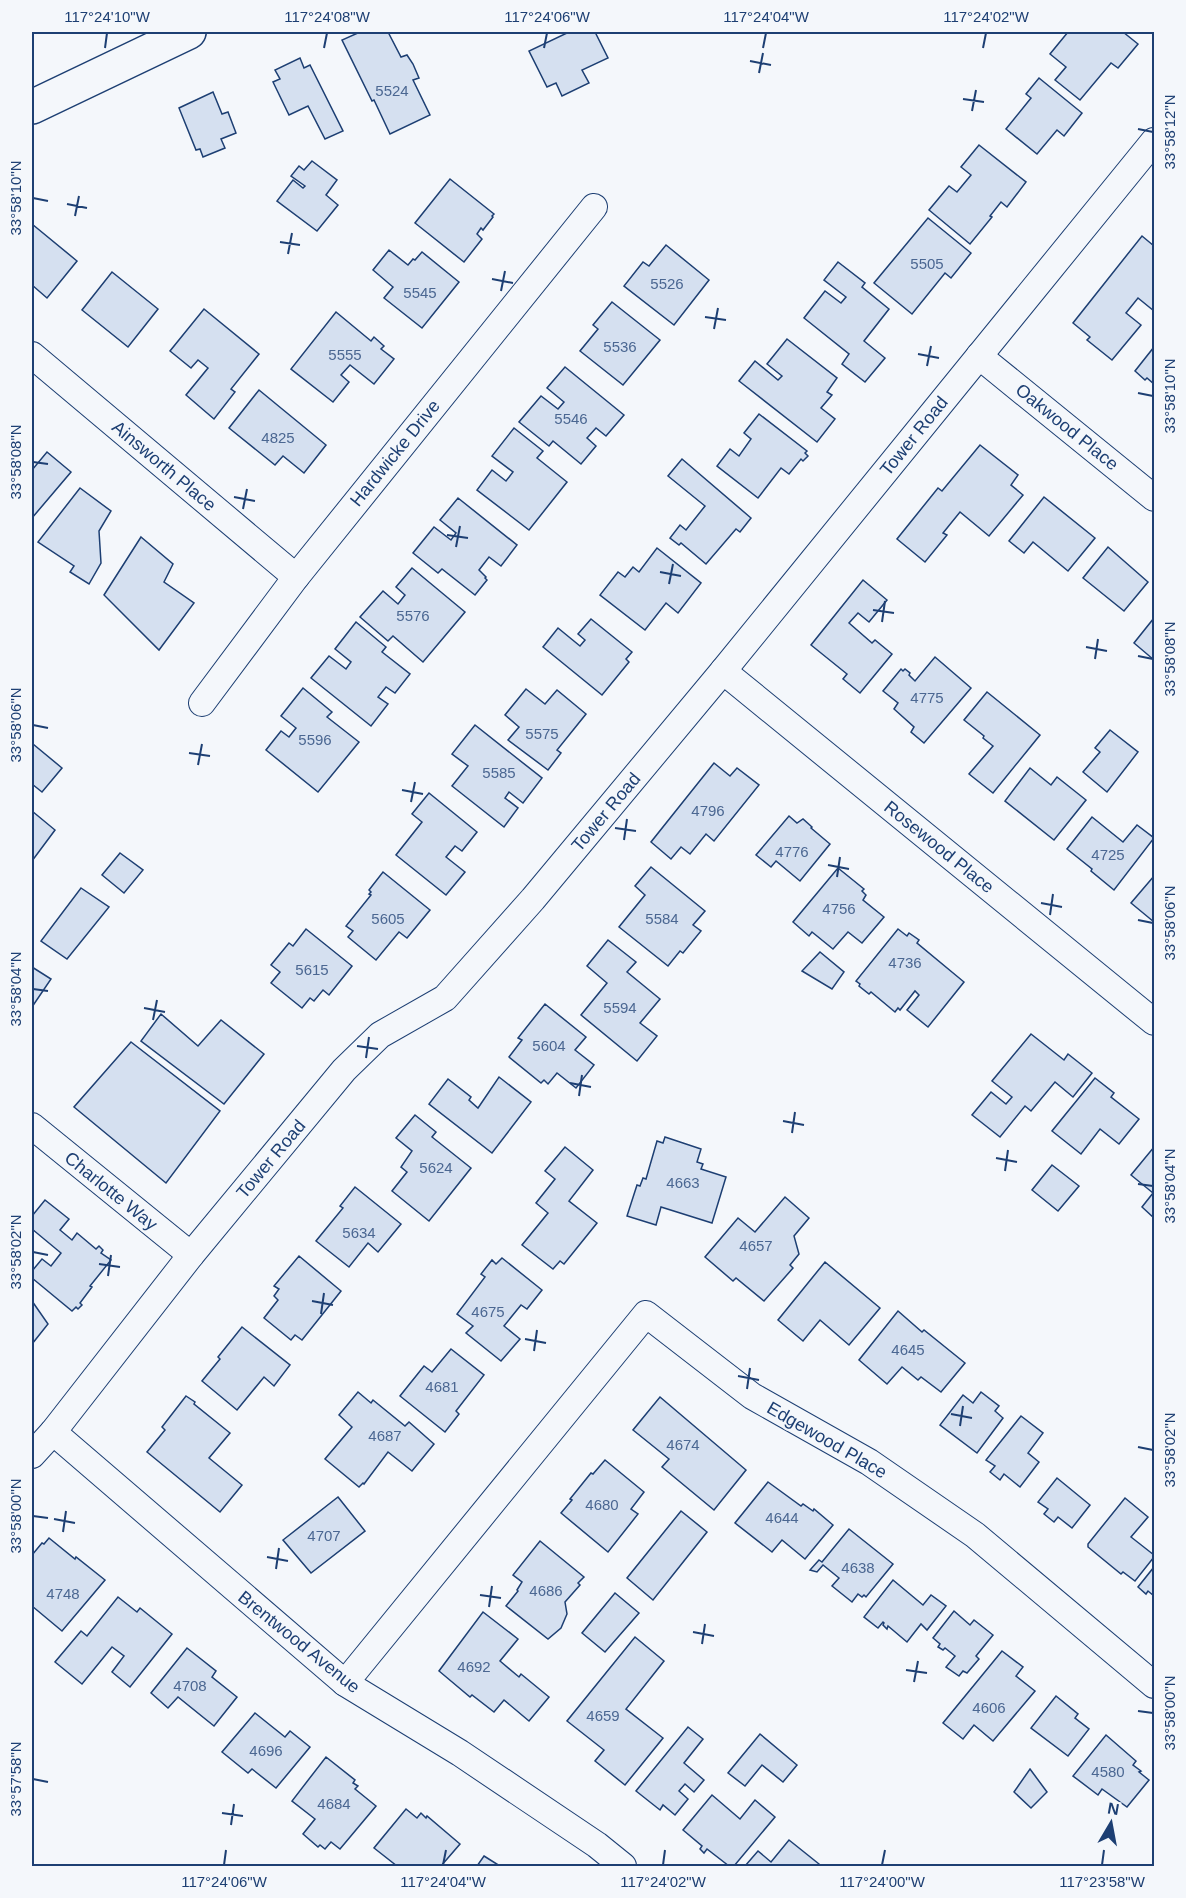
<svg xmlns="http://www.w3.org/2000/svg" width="1186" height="1898" viewBox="0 0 1186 1898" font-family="Helvetica,sans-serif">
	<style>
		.building { fill: #d5e0f0; stroke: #1d3f73; stroke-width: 1.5 }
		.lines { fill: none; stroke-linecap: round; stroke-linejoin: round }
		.street-casing { stroke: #1d3f73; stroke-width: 28 }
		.secondary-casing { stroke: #1d3f73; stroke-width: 36 }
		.street { stroke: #f4f7fb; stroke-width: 26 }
		.secondary { stroke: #f4f7fb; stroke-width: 33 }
		.ticks { fill: none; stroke: #1d3f73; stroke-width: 2 }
		.labels { text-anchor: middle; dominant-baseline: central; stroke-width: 4.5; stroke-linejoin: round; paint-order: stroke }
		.number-label { font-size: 15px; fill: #4b6792 }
		.street-label { font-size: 18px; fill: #1d3f73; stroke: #f4f7fb }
		.neatline { fill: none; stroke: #1d3f73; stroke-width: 2 }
		.ticks-label { font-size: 15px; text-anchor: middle; fill: #1d3f73 }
	</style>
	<rect width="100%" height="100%" fill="#f4f7fb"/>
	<g class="building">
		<polygon points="360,32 388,32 401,57 407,55 413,64 419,78 413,80 430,115 390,134 374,100 372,101 342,40"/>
		<polygon points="569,32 595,32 608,58 582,70 589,83 562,96 556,83 547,87 529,51"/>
		<polygon points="1068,32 1123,32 1138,44 1118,68 1111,63 1080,100 1055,80 1066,67 1050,54"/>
		<polygon points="300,58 304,68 310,65 343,131 325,139 308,106 289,115 273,82 280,79 275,70"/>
		<polygon points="1039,78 1082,113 1064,136 1057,130 1037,154 1006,129 1031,98 1026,94"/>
		<polygon points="213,92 222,114 228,112 236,133 221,139 225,148 203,157 200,149 196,150 179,108"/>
		<polygon points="979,145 1026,182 1007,207 1001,202 990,216 992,217 970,244 929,210 949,186 957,192 971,175 961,167"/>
		<polygon points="312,161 337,180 326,195 338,205 317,231 277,201 293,180 303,188 305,186 291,176 299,166 304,170"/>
		<polygon points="450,179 494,214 492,216 493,217 483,230 481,228 477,234 482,239 464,262 415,223"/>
		<polygon points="928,218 971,253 951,278 945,273 912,314 874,283"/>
		<polygon points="32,224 77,261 47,298 32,285"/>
		<polygon points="1142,236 1154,246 1154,311 1138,298 1126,313 1141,325 1112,360 1087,340 1090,337 1073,323"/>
		<polygon points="666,245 709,280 674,325 624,286 643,262 649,266"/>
		<polygon points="389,250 408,265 413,259 415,260 422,252 459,282 422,328 384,298 393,287 373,270"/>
		<polygon points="838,262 865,283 862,287 889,309 864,341 885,358 865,382 842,364 849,354 804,318 825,291 841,303 846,297 824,280"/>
		<polygon points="112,272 158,309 128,347 82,310"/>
		<polygon points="612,302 660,340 623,385 580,351 598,329 593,325"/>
		<polygon points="204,309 259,354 231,389 235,392 214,419 186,395 208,368 198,360 191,368 170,351"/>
		<polygon points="336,312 371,341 374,337 384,346 381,349 394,359 374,384 350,365 341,375 349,382 333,402 291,369"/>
		<polygon points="787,339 837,378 827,392 832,395 821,408 835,419 817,442 739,381 755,361 778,380 782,376 767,364"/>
		<polygon points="1154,347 1154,384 1147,378 1145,380 1135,371"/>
		<polygon points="565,367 624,415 606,436 596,428 587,438 596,446 581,464 553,441 549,446 519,422 541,396 558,409 564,402 547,388"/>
		<polygon points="259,390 326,445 304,473 283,456 275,465 229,428"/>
		<polygon points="759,414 807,451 805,453 808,456 803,461 801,459 789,474 781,468 758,498 717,466 730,449 739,456 751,439 744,433"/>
		<polygon points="514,428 543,451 537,458 567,482 529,530 477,490 492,470 506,481 513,472 492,456"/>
		<polygon points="980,445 1018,475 1011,485 1023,495 989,536 960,512 943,533 947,535 925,562 897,539 938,488 942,491"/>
		<polygon points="47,452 71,472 32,518 32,470"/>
		<polygon points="682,459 751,518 740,532 736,529 706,564 681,543 679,545 670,538 680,525 686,530 705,506 668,476"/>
		<polygon points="80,488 111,511 99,531 101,563 89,584 70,572 74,566 38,542"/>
		<polygon points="1044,497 1095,538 1068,571 1033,542 1024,553 1009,541"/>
		<polygon points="458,498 517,545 501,566 489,557 479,570 486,577 485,578 487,580 475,595 442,569 438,573 413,553 434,527 451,540 456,533 440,520"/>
		<polygon points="141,537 173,564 164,582 194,603 159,650 104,595"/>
		<polygon points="1108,547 1148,582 1124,611 1083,578"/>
		<polygon points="657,548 701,583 678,613 666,603 645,630 600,595 618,572 625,577 633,567 639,572"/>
		<polygon points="412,568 465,612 423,662 393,636 388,641 360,617 383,591 398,604 405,595 396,587"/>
		<polygon points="863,580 887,600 869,622 858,613 849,623 872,643 875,640 892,654 860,693 843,679 847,674 811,645"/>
		<polygon points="1154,618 1154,660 1134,643"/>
		<polygon points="591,619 632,652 626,659 629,662 602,695 543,647 558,628 580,646 585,640 578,634"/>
		<polygon points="356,622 386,647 382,652 410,674 395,693 386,687 378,697 388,704 371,726 311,678 329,656 346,669 351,662 335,649"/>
		<polygon points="935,657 971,688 924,743 911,732 914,727 894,709 898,703 883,691 901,669 903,671 905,669 910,673 909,675 915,681"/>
		<polygon points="303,688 332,712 327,717 359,742 318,792 266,750 281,731 289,737 296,728 281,716"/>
		<polygon points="526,689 545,704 557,690 586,714 557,750 561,753 548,770 508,740 519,727 505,715"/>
		<polygon points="987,692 1040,735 993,793 969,774 993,746 983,738 984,736 964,720"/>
		<polygon points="475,725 542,778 523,803 509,792 505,798 518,808 504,827 452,786 468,766 452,754"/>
		<polygon points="1110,730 1138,752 1107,792 1083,772 1100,752 1095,748"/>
		<polygon points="33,744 62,768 42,792 32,784 32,746"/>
		<polygon points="714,763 730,776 737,768 759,785 714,841 706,834 690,854 681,847 671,859 651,842"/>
		<polygon points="1030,768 1051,785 1057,777 1086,800 1054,840 1005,801"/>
		<polygon points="429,793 477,832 462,851 455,846 446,857 465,872 446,895 396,855 422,822 412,814"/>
		<polygon points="32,811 55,830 32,861"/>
		<polygon points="789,816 797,823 803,819 812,827 811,828 830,844 800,881 776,861 771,867 756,855"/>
		<polygon points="1092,817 1123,842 1137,825 1154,838 1114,890 1091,871 1092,869 1067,849"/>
		<polygon points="120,853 143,870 124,893 102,875"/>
		<polygon points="651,867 705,911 693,925 701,931 683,953 680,951 668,966 619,927 645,895 635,886"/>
		<polygon points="838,868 864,889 862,891 866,895 863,900 884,917 862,943 848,932 833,949 812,932 809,936 793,922"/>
		<polygon points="383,872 430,910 407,938 399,932 376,960 348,937 353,931 346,926 371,895 369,894 371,892 369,890"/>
		<polygon points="1154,876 1154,922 1131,903"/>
		<polygon points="81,888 109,907 67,959 41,941"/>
		<polygon points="306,929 352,966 329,995 323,990 314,1001 310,998 302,1008 271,983 280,972 271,965 289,943 293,946"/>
		<polygon points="898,929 907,936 909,933 919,940 917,943 964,982 928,1027 907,1010 919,995 915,991 900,1010 898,1008 895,1012 871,992 869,994 859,986 860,984 856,981"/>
		<polygon points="608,940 636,962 627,972 660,999 640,1023 657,1036 637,1061 581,1015 607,983 587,966"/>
		<polygon points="820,952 844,972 832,989 802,971"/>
		<polygon points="32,967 51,979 32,1007"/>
		<polygon points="545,1004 586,1037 575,1050 594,1065 576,1088 557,1073 548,1084 544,1080 541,1083 509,1057 522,1040 518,1038"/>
		<polygon points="161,1014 198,1046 221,1020 264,1054 224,1104 141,1041"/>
		<polygon points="1031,1034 1064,1060 1068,1054 1092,1073 1073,1097 1055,1082 1031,1111 1025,1106 1000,1137 972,1115 991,1092 1006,1104 1012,1097 992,1081"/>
		<polygon points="131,1042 220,1111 166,1183 74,1107"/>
		<polygon points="499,1077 531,1102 492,1153 429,1104 448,1079 471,1097 469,1100 478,1108"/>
		<polygon points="1095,1078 1114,1093 1111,1097 1139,1119 1119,1144 1100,1129 1081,1154 1052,1131"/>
		<polygon points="415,1115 436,1132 432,1137 471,1168 429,1221 392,1191 407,1172 401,1167 412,1151 396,1138"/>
		<polygon points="665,1137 701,1149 697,1162 703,1164 701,1169 726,1177 712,1223 661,1207 656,1225 627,1216 637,1185 640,1186 643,1178 646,1179 657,1141 663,1143"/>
		<polygon points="565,1147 593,1170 569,1201 597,1223 564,1264 560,1261 553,1269 522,1245 548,1213 536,1203 555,1179 545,1171"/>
		<polygon points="1154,1147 1154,1218 1142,1207 1153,1193 1131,1175"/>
		<polygon points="1052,1165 1079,1186 1058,1211 1032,1190"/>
		<polygon points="355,1187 401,1224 378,1252 368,1243 349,1267 316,1241 343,1208 340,1206"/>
		<polygon points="785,1197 809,1218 794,1236 799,1254 790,1265 793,1268 764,1301 736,1278 733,1281 705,1257 738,1218 755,1232"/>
		<polygon points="45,1200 69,1219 60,1230 72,1240 77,1233 96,1249 99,1246 103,1250 101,1253 111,1260 90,1286 92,1287 80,1303 82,1305 78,1309 76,1307 72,1311 32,1278 32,1271 42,1259 51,1266 61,1253 32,1229 32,1216"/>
		<polygon points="299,1256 341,1291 302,1340 295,1335 291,1340 264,1318 278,1300 274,1296 279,1289 274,1286"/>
		<polygon points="502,1258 542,1290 527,1309 521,1305 504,1326 520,1339 501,1361 466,1333 473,1326 457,1314 485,1277 481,1274 492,1260 496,1264"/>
		<polygon points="825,1262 880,1308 849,1345 820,1320 803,1341 778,1320"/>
		<polygon points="32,1301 48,1324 32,1344"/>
		<polygon points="898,1311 922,1332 924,1330 965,1363 941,1392 921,1377 918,1380 902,1367 887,1384 859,1360"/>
		<polygon points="242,1327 290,1365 274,1386 264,1377 237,1410 202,1381 220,1359 218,1357"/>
		<polygon points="451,1349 484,1375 456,1411 459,1414 445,1432 400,1396 424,1366 432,1372"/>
		<polygon points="358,1392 371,1403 373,1400 405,1426 409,1422 434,1444 412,1471 388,1452 364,1484 363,1483 359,1487 325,1459 352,1427 339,1415"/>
		<polygon points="981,1392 999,1406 995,1411 1003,1418 977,1453 940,1425 963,1395 973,1403"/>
		<polygon points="186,1396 195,1402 194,1404 230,1433 209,1458 242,1485 220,1512 147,1452 165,1430 162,1427"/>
		<polygon points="660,1397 746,1470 714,1510 662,1467 669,1459 633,1430"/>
		<polygon points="1021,1416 1043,1433 1028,1453 1039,1462 1020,1487 1004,1474 1000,1480 990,1472 995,1466 986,1460"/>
		<polygon points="605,1460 644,1492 631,1509 638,1514 608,1552 561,1513 572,1500 570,1499 591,1473 593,1474"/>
		<polygon points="1057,1478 1090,1505 1072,1528 1058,1517 1054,1522 1044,1514 1048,1509 1038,1502"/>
		<polygon points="768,1482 801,1506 803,1504 813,1511 814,1509 833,1525 805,1559 782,1540 772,1552 735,1523"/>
		<polygon points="338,1497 365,1531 311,1573 283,1540"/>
		<polygon points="1125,1498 1148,1517 1131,1537 1154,1555 1154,1557 1135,1581 1123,1572 1121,1574 1088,1547 1088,1544"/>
		<polygon points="681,1511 707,1532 653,1600 627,1578"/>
		<polygon points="849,1529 893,1564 866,1597 864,1595 862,1597 858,1594 852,1602 832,1586 839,1578 823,1565 817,1572 810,1570 819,1560 822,1562"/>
		<polygon points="49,1538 75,1559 76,1557 105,1580 62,1631 32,1606 32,1555 42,1543 44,1544"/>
		<polygon points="540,1541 584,1577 578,1583 580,1585 565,1602 567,1614 561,1628 548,1639 506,1606 518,1591 517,1590 522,1582 513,1575"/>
		<polygon points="1154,1567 1154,1596 1148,1591 1146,1594 1138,1587"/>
		<polygon points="893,1580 923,1605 931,1595 946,1606 927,1630 921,1624 907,1642 888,1626 887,1629 883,1625 884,1623 883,1622 878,1628 864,1617"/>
		<polygon points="615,1593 639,1613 605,1652 582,1633"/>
		<polygon points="118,1597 137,1612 140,1608 172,1634 130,1687 112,1672 124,1656 112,1647 82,1684 55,1662 81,1631 87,1636"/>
		<polygon points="954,1611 970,1625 974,1620 993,1635 976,1656 979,1659 967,1673 963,1671 959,1676 946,1667 955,1656 945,1648 943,1650 938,1647 940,1644 933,1638"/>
		<polygon points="483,1612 518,1639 500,1661 519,1677 521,1674 549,1697 529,1721 504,1700 494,1712 472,1695 470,1697 439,1671"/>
		<polygon points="635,1637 664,1661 626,1709 663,1738 625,1785 595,1761 604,1750 567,1721"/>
		<polygon points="187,1648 216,1671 212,1677 237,1697 214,1726 178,1697 168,1708 151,1693"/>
		<polygon points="1002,1651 1023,1667 1016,1676 1035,1691 993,1741 974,1725 963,1739 943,1723"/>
		<polygon points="1056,1696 1078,1714 1075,1718 1089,1729 1068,1756 1031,1728"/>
		<polygon points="255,1713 285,1737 290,1731 310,1747 276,1788 252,1769 248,1773 222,1752"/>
		<polygon points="688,1727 703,1739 684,1763 704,1780 694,1792 685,1784 679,1791 688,1799 675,1815 663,1805 660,1810 636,1791"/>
		<polygon points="760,1734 797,1765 783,1782 762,1765 745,1786 728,1773"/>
		<polygon points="1106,1735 1136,1761 1133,1765 1141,1771 1139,1772 1149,1780 1127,1807 1102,1789 1098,1795 1073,1776"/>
		<polygon points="326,1757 355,1780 353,1783 358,1786 355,1789 376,1806 340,1849 331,1842 325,1849 320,1845 318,1847 303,1834 315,1819 292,1801"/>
		<polygon points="1030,1769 1047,1792 1031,1808 1014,1792"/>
		<polygon points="712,1795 740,1819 755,1800 775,1817 734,1866 729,1866 707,1849 704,1853 700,1849 702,1846 683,1830"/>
		<polygon points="406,1809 417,1818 421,1813 426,1818 427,1816 460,1844 441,1866 397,1866 374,1848"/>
		<polygon points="789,1840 819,1864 817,1866 745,1866 758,1851 771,1862"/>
		<polygon points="484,1856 500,1866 477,1866"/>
	</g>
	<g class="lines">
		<g class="street-casing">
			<g id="street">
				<polyline points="32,355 296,577"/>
				<polyline points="979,356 1154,498"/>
				<polyline points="723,671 1154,1022"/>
				<polyline points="202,703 296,577 594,207"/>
				<polyline points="32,1126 191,1255"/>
				<polyline points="53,1432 345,1683 460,1753 597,1845 623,1866"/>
				<polyline points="32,1455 53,1432 191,1255 344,1070 380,1035 445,998 533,899 723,671 1154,141"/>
				<polyline points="345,1683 646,1314 752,1396 869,1462 975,1535 1154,1685"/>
			</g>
		</g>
		<g class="secondary-casing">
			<polyline id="secondary" points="32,107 189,32"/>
		</g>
		<use href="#street" class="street"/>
		<use href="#secondary" class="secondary"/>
	</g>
	<path class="ticks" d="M105 48 107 33M324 48 327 33M544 48 547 33M763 48 766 33M983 48 986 33M750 61 771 65M759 73 763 53M963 99 984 102M972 111 976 90M1138 129 1153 132M33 198 48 201M67 204 87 208M75 216 79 196M280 242 300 245M288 254 292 233M492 279 513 283M501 291 505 271M705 317 726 320M714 329 718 308M918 354 939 358M927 366 931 346M1138 393 1153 396M33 462 48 464M234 497 255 501M243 509 247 489M447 535 468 538M456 547 460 526M660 572 681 576M669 584 673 564M873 610 894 613M882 622 885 601M1086 647 1107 651M1138 656 1153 659M1095 659 1098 639M33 725 48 728M189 753 210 756M198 765 202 744M402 790 423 794M411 802 415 782M615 828 636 831M624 840 627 819M828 865 849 869M837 877 840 857M1041 903 1062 907M1050 915 1053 894M1138 920 1153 923M33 989 48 991M144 1008 165 1012M153 1020 157 1000M357 1046 378 1049M366 1058 369 1037M570 1083 591 1087M579 1096 582 1075M783 1121 804 1125M792 1133 795 1112M996 1158 1017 1162M1005 1171 1008 1150M1138 1184 1153 1186M33 1252 48 1255M99 1264 120 1267M108 1276 111 1255M312 1301 333 1305M321 1314 324 1293M525 1339 546 1343M534 1351 537 1330M738 1376 759 1380M747 1389 750 1368M951 1414 972 1418M960 1426 963 1406M1138 1447 1153 1450M33 1516 48 1518M54 1519 75 1523M63 1532 66 1511M267 1557 288 1561M276 1569 279 1548M480 1595 501 1598M489 1607 492 1586M693 1632 714 1636M702 1644 705 1624M906 1670 927 1673M914 1682 918 1661M1138 1711 1153 1713M33 1779 48 1782M222 1813 243 1816M231 1825 234 1804M224 1865 226 1850M443 1865 446 1850M663 1865 665 1850M882 1865 885 1850M1102 1865 1104 1850"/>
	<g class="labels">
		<g class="number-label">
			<text x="392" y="90">5524</text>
			<text x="927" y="263">5505</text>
			<text x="667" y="283">5526</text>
			<text x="420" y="292">5545</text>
			<text x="620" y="346">5536</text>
			<text x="345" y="354">5555</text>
			<text x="571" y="418">5546</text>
			<text x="278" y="437">4825</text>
			<text x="413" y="615">5576</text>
			<text x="927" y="697">4775</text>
			<text x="542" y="733">5575</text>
			<text x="315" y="739">5596</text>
			<text x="499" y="772">5585</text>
			<text x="708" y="810">4796</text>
			<text x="792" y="851">4776</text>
			<text x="1108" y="854">4725</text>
			<text x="839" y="908">4756</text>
			<text x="388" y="918">5605</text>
			<text x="662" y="918">5584</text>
			<text x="905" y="962">4736</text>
			<text x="312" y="969">5615</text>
			<text x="620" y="1007">5594</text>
			<text x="549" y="1045">5604</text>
			<text x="436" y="1167">5624</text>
			<text x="683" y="1182">4663</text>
			<text x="359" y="1232">5634</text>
			<text x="756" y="1245">4657</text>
			<text x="488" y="1311">4675</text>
			<text x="908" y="1349">4645</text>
			<text x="442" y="1386">4681</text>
			<text x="385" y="1435">4687</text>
			<text x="683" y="1444">4674</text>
			<text x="602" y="1504">4680</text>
			<text x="782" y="1517">4644</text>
			<text x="324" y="1535">4707</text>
			<text x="858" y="1567">4638</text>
			<text x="546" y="1590">4686</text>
			<text x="63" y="1593">4748</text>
			<text x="474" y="1666">4692</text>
			<text x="190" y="1685">4708</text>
			<text x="989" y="1707">4606</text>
			<text x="603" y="1715">4659</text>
			<text x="266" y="1750">4696</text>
			<text x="1108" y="1771">4580</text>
			<text x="334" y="1803">4684</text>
		</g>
		<g class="street-label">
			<text transform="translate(1067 427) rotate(39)">Oakwood Place</text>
			<text transform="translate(914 436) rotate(-51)">Tower Road</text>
			<text transform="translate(395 453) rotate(-51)">Hardwicke Drive</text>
			<text transform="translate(164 466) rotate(40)">Ainsworth Place</text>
			<text transform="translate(606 812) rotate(-50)">Tower Road</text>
			<text transform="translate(939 847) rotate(39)">Rosewood Place</text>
			<text transform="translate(271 1159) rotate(-50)">Tower Road</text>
			<text transform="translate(111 1191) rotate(39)">Charlotte Way</text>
			<text transform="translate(827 1440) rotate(30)">Edgewood Place</text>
			<text transform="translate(299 1642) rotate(39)">Brentwood Avenue</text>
		</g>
	</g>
	<rect width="1186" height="1898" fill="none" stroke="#f4f7fb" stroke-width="66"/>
	<g transform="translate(1111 1823) rotate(10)" stroke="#f4f7fb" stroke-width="4.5" paint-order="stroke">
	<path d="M0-4.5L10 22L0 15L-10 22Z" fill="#1d3f73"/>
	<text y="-9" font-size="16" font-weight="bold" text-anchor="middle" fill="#1d3f73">N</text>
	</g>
	<rect x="33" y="33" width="1120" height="1832" class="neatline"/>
	<g class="ticks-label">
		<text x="107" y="22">117°24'10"W</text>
		<text x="327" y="22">117°24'08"W</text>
		<text x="547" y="22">117°24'06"W</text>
		<text x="766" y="22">117°24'04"W</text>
		<text x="986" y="22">117°24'02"W</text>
		<text transform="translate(1170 132) rotate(-90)" y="5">33°58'12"N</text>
		<text transform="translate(16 198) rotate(-90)" y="5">33°58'10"N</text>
		<text transform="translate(1170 396) rotate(-90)" y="5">33°58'10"N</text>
		<text transform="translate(16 462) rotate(-90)" y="5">33°58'08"N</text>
		<text transform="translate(1170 659) rotate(-90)" y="5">33°58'08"N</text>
		<text transform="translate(16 725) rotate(-90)" y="5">33°58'06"N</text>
		<text transform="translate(1170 923) rotate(-90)" y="5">33°58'06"N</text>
		<text transform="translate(16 989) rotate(-90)" y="5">33°58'04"N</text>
		<text transform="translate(1170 1186) rotate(-90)" y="5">33°58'04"N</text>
		<text transform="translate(16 1252) rotate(-90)" y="5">33°58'02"N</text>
		<text transform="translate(1170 1450) rotate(-90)" y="5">33°58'02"N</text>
		<text transform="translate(16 1516) rotate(-90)" y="5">33°58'00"N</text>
		<text transform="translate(1170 1713) rotate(-90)" y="5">33°58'00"N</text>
		<text transform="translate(16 1779) rotate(-90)" y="5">33°57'58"N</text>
		<text x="224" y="1887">117°24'06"W</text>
		<text x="443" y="1887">117°24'04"W</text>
		<text x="663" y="1887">117°24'02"W</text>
		<text x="882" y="1887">117°24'00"W</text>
		<text x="1102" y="1887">117°23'58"W</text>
	</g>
</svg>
